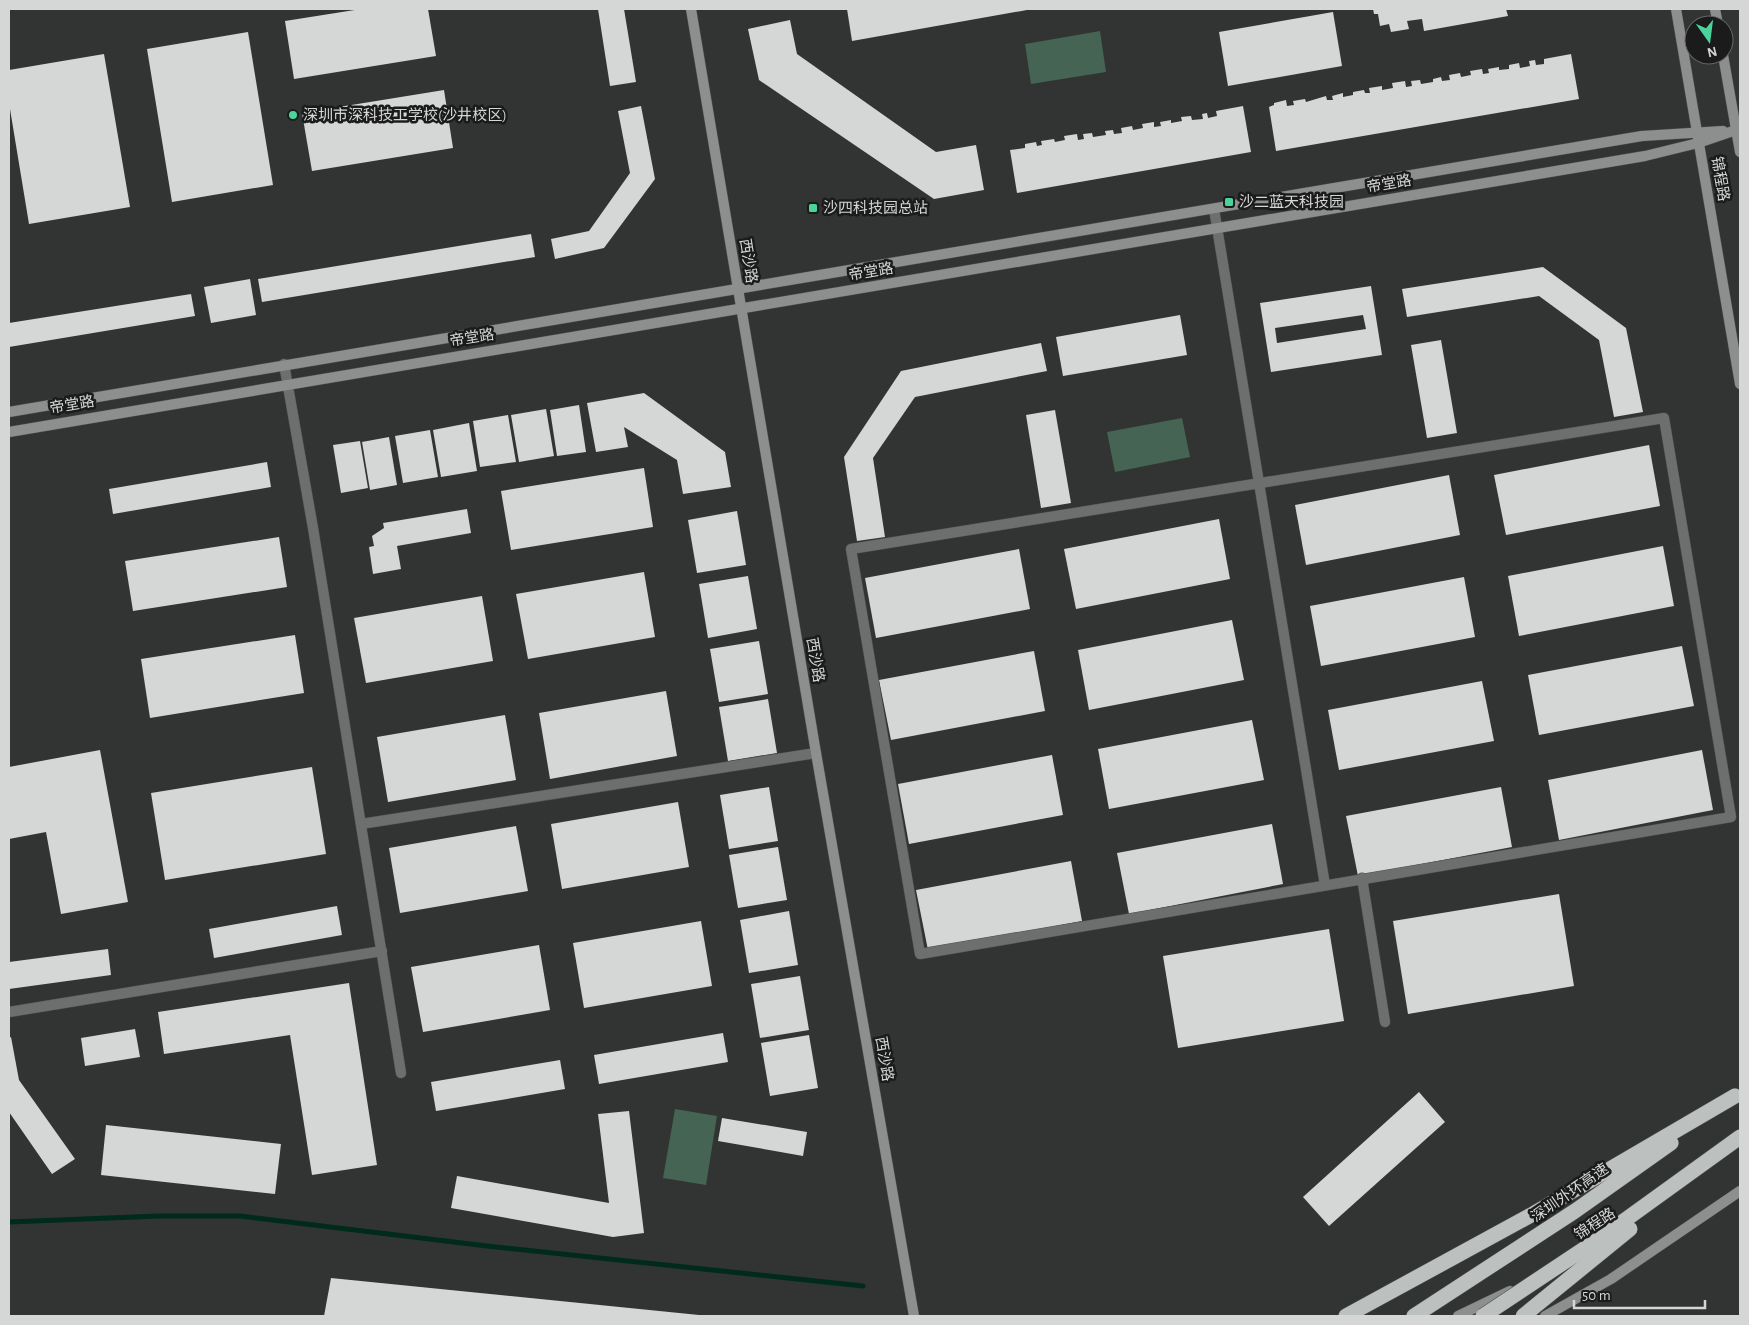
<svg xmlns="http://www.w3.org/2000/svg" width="1749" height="1325" viewBox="0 0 1749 1325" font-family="'Alegreya Sans','Noto Sans SC',sans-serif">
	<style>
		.green { fill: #456454 }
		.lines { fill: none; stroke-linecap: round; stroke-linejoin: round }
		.stream { stroke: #002b1a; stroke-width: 5 }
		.building { fill: #d4d7d5; fill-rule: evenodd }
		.street-casing { stroke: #4f5150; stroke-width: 11 }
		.secondary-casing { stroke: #4f5150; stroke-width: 11 }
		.highway-casing { stroke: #4f5150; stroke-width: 16 }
		.street { stroke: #6d6e6e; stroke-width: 10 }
		.secondary { stroke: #8d8f8e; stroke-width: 10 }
		.highway { stroke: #bcc0be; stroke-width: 15 }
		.highway-bridge-casing { stroke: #4f5150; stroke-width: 16; stroke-linecap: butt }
		.highway-bridge { stroke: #bcc0be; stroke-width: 15 }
		.poi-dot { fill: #4ad49c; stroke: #1a1b1a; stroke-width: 2 }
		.labels { text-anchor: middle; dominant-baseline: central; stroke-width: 5; stroke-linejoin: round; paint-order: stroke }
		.poi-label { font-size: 15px; fill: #d5d7d6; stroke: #1a1b1a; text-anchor: start }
		.street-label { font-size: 15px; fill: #d5d7d6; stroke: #1a1b1a }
	</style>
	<rect width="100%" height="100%" fill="#313432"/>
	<g class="green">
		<polygon points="1100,31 1106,72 1031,84 1025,44"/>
		<polygon points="1182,418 1190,457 1115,472 1107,432"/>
		<polygon points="675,1109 717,1116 706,1185 663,1178"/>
	</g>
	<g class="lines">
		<polyline class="stream" points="9,1222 159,1216 240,1216 487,1246 863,1286"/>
	</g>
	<g class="building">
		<polygon points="361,9 428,9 436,56 294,79 285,21"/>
		<polygon points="598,9 624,9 636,82 610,86"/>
		<polygon points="847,9 1027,9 1027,10 852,41"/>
		<polygon points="1373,9 1506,9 1508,16 1424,31 1422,19 1407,21 1409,29 1391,32 1389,24 1380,26 1378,14 1374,14"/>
		<polygon points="1333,12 1342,66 1228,86 1219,32"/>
		<polygon points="790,20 797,54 936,152 976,145 984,190 934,199 759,80 748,29"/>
		<polygon points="248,32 273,185 172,202 147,49"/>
		<polygon points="104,54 130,207 29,224 9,103 9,70"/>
		<polygon points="1571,54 1579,99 1276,151 1269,107 1274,105 1274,103 1286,100 1287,106 1294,105 1293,101 1305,99 1306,102 1326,96 1327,100 1333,100 1332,96 1343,93 1343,97 1353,95 1353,92 1364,90 1365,93 1370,93 1369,88 1382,86 1382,90 1393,88 1392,83 1405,81 1406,87 1412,86 1411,81 1420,80 1421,84 1433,82 1433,79 1441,77 1442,81 1450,80 1449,75 1460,73 1461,77 1471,75 1470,71 1482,69 1483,74 1489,73 1488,69 1499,67 1499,70 1509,69 1509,65 1519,63 1520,68 1530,66 1529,61 1535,60 1536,65 1544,64 1544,59"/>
		<polygon points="444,90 453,148 312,171 302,113"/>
		<polygon points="641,106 655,179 604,248 555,259 551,239 589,231 630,173 618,111"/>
		<polygon points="1243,106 1251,152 1017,193 1010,150 1025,148 1025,144 1036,142 1037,146 1042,145 1041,141 1054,139 1055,142 1065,140 1064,136 1077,134 1078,140 1084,139 1083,134 1092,133 1093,137 1106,135 1105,131 1113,130 1114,134 1122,133 1121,128 1132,126 1133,130 1143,128 1142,124 1154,122 1154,127 1161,126 1160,122 1171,120 1171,123 1182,121 1181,117 1191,116 1192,120 1203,119 1202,114 1207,113 1208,118 1217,116 1216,111"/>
		<polygon points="531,234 535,257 262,302 258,279"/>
		<polygon points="1543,267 1626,328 1643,412 1614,417 1599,340 1539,296 1407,317 1402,289"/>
		<polygon points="250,279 256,315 211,323 204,287"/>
		<path d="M1371 286 1382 355 1271 372 1260 303ZM1363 315 1366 329 1277 343 1275 328Z"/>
		<polygon points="191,294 195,316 9,347 9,323"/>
		<polygon points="1180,315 1187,355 1063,376 1056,337"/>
		<polygon points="1441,340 1457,433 1427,438 1411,345"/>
		<polygon points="1041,343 1047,371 915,397 873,458 885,537 857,541 844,457 901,371"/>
		<polygon points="644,393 725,452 731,487 683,494 677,460 624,427 628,447 596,452 587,403"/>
		<polygon points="579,405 586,452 557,456 550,410"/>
		<polygon points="546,409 554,456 519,462 511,415"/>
		<polygon points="1055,410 1071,503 1041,508 1026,415"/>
		<polygon points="508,415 516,462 480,467 473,421"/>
		<polygon points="469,423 477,471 441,477 433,430"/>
		<polygon points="430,430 438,477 403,483 395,436"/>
		<polygon points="389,437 397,485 370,490 362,442"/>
		<polygon points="360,441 368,488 341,493 333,445"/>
		<polygon points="1649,445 1660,506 1506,535 1494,475"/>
		<polygon points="267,462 271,487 113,514 109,489"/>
		<polygon points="644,468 653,527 511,550 501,491"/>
		<polygon points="1449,475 1460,535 1306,565 1295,505"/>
		<polygon points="467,509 471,533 397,546 401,569 373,574 369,547 374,546 372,536 384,528 383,523"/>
		<polygon points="737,511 746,565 697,573 688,520"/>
		<polygon points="1219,519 1230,579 1076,609 1064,549"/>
		<polygon points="279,537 287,587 133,611 125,561"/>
		<polygon points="1663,546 1674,606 1519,636 1508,576"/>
		<polygon points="1019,549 1030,609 876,638 865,578"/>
		<polygon points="644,572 655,637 528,659 516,594"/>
		<polygon points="748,576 757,629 708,638 699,584"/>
		<polygon points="1464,577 1475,637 1321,666 1310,606"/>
		<polygon points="482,596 493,661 366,683 354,618"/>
		<polygon points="1232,620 1244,680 1089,710 1078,650"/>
		<polygon points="295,635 304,693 150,718 141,659"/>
		<polygon points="759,641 768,694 719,702 710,649"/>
		<polygon points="1682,646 1694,706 1539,735 1528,675"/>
		<polygon points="1034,651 1045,711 891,740 879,680"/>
		<polygon points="1482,681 1494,741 1339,770 1328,710"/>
		<polygon points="666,691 677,756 550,779 539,713"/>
		<polygon points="768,699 777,753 728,761 719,707"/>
		<polygon points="505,715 516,780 388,802 377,737"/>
		<polygon points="1252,720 1264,780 1109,809 1098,749"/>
		<polygon points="100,750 128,902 61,914 46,832 9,839 9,767"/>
		<polygon points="1702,750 1713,810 1559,840 1548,780"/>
		<polygon points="1052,755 1063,815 909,844 898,784"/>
		<polygon points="312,767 326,854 165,880 151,793"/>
		<polygon points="769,787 778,841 729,849 720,795"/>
		<polygon points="1501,787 1512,847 1358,876 1346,816"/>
		<polygon points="678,802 689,867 562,889 551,824"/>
		<polygon points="1272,824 1283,884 1129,914 1117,853"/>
		<polygon points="516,826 528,891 400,913 389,848"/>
		<polygon points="778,847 787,900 738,908 729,855"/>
		<polygon points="1071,861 1082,921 928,950 916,890"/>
		<polygon points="1559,894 1574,986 1408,1014 1393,921"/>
		<polygon points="337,906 342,935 214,958 209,929"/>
		<polygon points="789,911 798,965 749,973 740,920"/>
		<polygon points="701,921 712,986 584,1008 573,943"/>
		<polygon points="1329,929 1344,1021 1178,1048 1163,956"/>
		<polygon points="539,945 550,1010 423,1032 411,967"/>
		<polygon points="108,949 111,975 9,989 9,962"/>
		<polygon points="800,976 809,1030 760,1038 751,984"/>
		<polygon points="349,983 377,1165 312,1175 290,1035 164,1054 158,1012"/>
		<polygon points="135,1029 140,1057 85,1066 81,1038"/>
		<polygon points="723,1033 728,1062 599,1084 594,1055"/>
		<polygon points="809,1035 818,1088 770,1096 761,1043"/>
		<polygon points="11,1037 19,1080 75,1159 52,1174 9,1112 9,1038"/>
		<polygon points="560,1060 565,1089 436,1111 431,1082"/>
		<polygon points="1419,1092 1445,1122 1329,1226 1303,1197"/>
		<polygon points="629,1111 644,1233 613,1237 451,1208 457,1176 609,1203 598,1114"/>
		<polygon points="722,1118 807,1132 803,1156 718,1141"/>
		<polygon points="106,1125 281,1144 275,1194 101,1175"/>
		<polygon points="331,1278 699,1315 699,1316 324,1316"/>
	</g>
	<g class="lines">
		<g class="street-casing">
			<g id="street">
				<polyline points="1214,209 1325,885"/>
				<polyline points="284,364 313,528 401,1073"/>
				<polygon points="1664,418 1731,817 920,954 851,549"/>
				<polyline points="361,824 816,753"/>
				<polyline points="1362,878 1385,1022"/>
				<polyline points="9,1012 382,951"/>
			</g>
		</g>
		<g class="secondary-casing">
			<g id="secondary">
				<polyline points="691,9 816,753 914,1316"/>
				<polyline points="1676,9 1740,384"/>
				<polyline points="1715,9 1718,25"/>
				<polyline points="1723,55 1740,152"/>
				<path d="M9 412C553 318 1098 230 1642 136L1723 131"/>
				<polyline points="9,432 1645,156 1698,143 1736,130"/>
				<polyline points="1458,1316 1510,1291"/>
				<polyline points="1545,1316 1611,1279 1740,1191"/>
			</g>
		</g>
		<g class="highway-casing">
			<g id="highway">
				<polyline points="1346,1316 1533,1214 1735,1096"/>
				<polyline points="1414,1316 1575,1211 1671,1143"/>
			</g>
		</g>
		<use href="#street" class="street"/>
		<use href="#secondary" class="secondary"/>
		<use href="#highway" class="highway"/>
		<g class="highway-bridge-casing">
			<g id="highway-bridge">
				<polyline points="1483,1316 1596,1241 1740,1137"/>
				<polyline points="1523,1316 1630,1229"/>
			</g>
		</g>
		<use href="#highway-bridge" class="highway-bridge"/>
	</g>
	<g class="poi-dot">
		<circle cx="293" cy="115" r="5"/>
		<rect x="1224" y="197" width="10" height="10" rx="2.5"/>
		<rect x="808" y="203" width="10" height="10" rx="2.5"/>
	</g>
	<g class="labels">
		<g class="poi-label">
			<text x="303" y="115">深圳市深科技工学校(沙井校区)</text>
			<text x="1239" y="202">沙二蓝天科技园</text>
			<text x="823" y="208">沙四科技园总站</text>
		</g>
		<g class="street-label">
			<text transform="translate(1720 179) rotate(80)">锦程路</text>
			<text transform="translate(1389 184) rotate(-10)">帝堂路</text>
			<text transform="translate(748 261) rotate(81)">西沙路</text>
			<text transform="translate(871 272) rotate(-10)">帝堂路</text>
			<text transform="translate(472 338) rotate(-9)">帝堂路</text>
			<text transform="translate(72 405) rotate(-10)">帝堂路</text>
			<text transform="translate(815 660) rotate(80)">西沙路</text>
			<text transform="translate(884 1059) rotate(80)">西沙路</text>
			<text transform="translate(1570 1193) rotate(-35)">深圳外环高速</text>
			<text transform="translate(1595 1224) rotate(-33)">锦程路</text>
		</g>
	</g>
	<rect width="1749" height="1325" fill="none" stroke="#d5d7d6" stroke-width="20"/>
	<g transform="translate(1709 40) rotate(166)"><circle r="24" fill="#1a1b1a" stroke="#656665"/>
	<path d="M0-4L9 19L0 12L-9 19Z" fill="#4ad49c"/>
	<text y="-8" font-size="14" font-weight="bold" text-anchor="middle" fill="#d5d7d6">N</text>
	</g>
	<path d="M1574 1300v8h131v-8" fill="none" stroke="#d5d7d6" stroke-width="2.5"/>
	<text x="1582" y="1300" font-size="15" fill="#d5d7d6" stroke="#1a1b1a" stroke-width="4" paint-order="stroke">50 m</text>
</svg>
